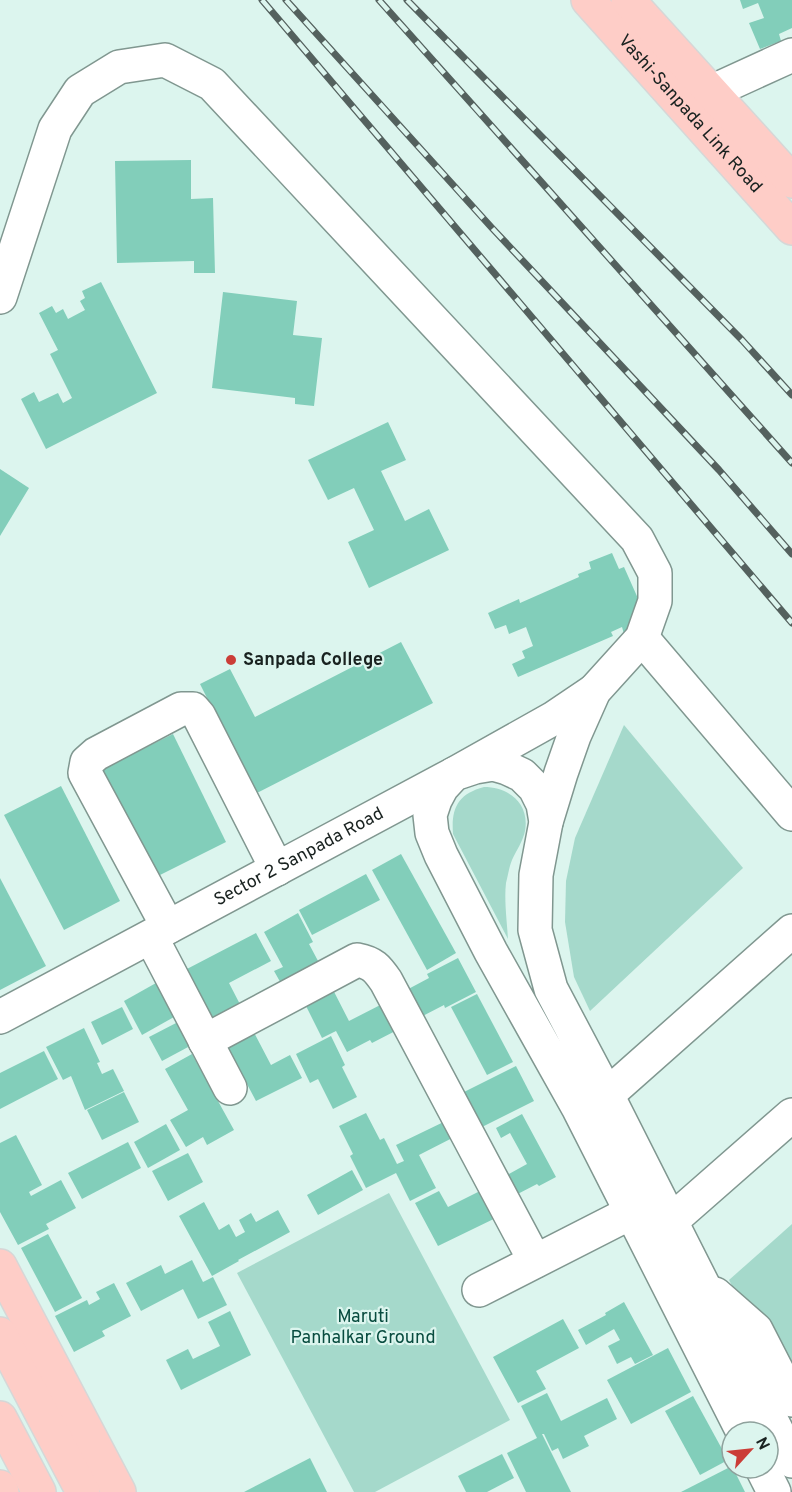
<svg xmlns="http://www.w3.org/2000/svg" width="792" height="1492" viewBox="0 0 792 1492" font-family="Overpass,sans-serif">
	<style>
		.green { fill: #a5d9cb }
		.building { fill: #82ceba }
		.lines { fill: none; stroke-linecap: round; stroke-linejoin: round }
		.minor-casing { stroke: #809790; stroke-width: 36 }
		.major-casing { stroke: #d6d7d7; stroke-width: 36 }
		.minor { stroke: #fff; stroke-width: 33 }
		.major { stroke: #fecdc7; stroke-width: 33 }
		.rail-casing { stroke: #54615e; stroke-width: 7 }
		.rail { stroke: #dcf5ee; stroke-width: 4.5; stroke-dasharray: 14; stroke-linecap: butt }
		.poi-dot { fill: #cb3d37; stroke: #dcf5ee; stroke-width: 2 }
		.labels { text-anchor: middle; dominant-baseline: central; stroke-width: 4.5; stroke-linejoin: round; paint-order: stroke }
		.street-label { font-size: 18px; fill: #192220; stroke: #dcf5ee }
		.poi-label { font-size: 18px; font-weight: bold; fill: #192220; stroke: #dcf5ee; text-anchor: start }
		.park-label { font-size: 18px; fill: #084c3f; stroke: #dcf5ee }
	</style>
	<rect width="100%" height="100%" fill="#dcf5ee"/>
	<g class="green">
		<polygon points="624,725 743,868 590,1011 574,977 565,922 566,881 575,838"/>
		<path d="M484 787C508 787 530 803 525 831 523 841 516 851 512 860 509 867 508 876 506 883 504 900 507 922 508 939L453 834C451 808 458 794 484 787Z"/>
		<polygon points="389,1193 510,1420 375,1492 354,1492 237,1273"/>
		<polygon points="792,1224 792,1401 729,1280"/>
	</g>
	<g class="building">
		<polygon points="740,0 792,0 792,28 779,34 781,41 760,49 749,23 764,18 758,3 743,9"/>
		<polygon points="191,160 191,199 213,198 215,273 194,273 194,261 117,263 115,161"/>
		<polygon points="101,282 157,393 46,449 21,399 34,392 39,402 58,393 63,403 72,398 50,354 58,350 39,313 52,306 56,313 63,309 68,319 85,310 80,301 85,298 82,291"/>
		<polygon points="223,292 297,301 293,335 322,338 314,406 295,404 295,398 212,388"/>
		<polygon points="388,422 406,460 381,471 405,521 429,509 449,550 369,588 348,542 374,530 354,488 328,500 308,460"/>
		<polygon points="0,469 29,488 0,536"/>
		<polygon points="612,553 619,569 624,567 640,603 641,614 624,634 622,627 611,632 613,636 518,677 512,664 525,658 522,651 533,646 526,627 509,634 506,625 495,629 488,613 519,599 520,603 579,577 578,574 591,569 589,562"/>
		<polygon points="401,642 433,703 255,794 200,684 230,669 255,717"/>
		<polygon points="173,734 226,842 146,882 92,774"/>
		<polygon points="61,786 120,901 64,930 4,815"/>
		<polygon points="401,854 456,953 427,970 372,870"/>
		<polygon points="366,874 380,900 312,935 299,910"/>
		<polygon points="0,878 46,966 0,990"/>
		<polygon points="298,913 313,942 309,944 325,974 287,994 274,971 283,967 264,932"/>
		<polygon points="256,933 271,961 229,983 245,1014 216,1029 185,970"/>
		<polygon points="458,958 476,992 445,1008 444,1005 413,1021 399,994 429,978 427,974"/>
		<polygon points="328,980 349,1021 392,999 405,1026 372,1043 370,1040 347,1052 336,1031 322,1038 300,994"/>
		<polygon points="156,983 174,1017 142,1035 124,1001"/>
		<polygon points="477,994 513,1062 487,1075 451,1007"/>
		<polygon points="122,1007 133,1029 102,1045 91,1022"/>
		<polygon points="178,1022 190,1046 162,1061 149,1037"/>
		<polygon points="249,1023 271,1065 290,1055 302,1078 256,1101 222,1037"/>
		<polygon points="84,1028 100,1062 97,1063 102,1074 113,1069 124,1091 85,1110 71,1076 63,1080 46,1047"/>
		<polygon points="331,1036 345,1065 342,1067 357,1097 333,1109 318,1079 310,1083 296,1054"/>
		<polygon points="44,1051 58,1079 0,1109 0,1073"/>
		<polygon points="192,1054 234,1130 207,1145 203,1137 186,1147 170,1120 188,1110 165,1069"/>
		<polygon points="516,1066 534,1101 472,1132 454,1097"/>
		<polygon points="124,1092 139,1122 102,1140 87,1110"/>
		<polygon points="366,1113 380,1140 384,1138 397,1164 404,1161 396,1145 456,1116 464,1132 419,1155 436,1188 410,1201 396,1173 366,1188 350,1156 353,1154 339,1126"/>
		<polygon points="522,1114 556,1177 539,1186 537,1184 508,1199 498,1180 527,1164 510,1133 501,1138 496,1128"/>
		<polygon points="166,1124 180,1150 148,1168 134,1142"/>
		<polygon points="16,1135 42,1185 29,1192 31,1196 61,1180 76,1208 46,1224 49,1229 18,1245 0,1212 0,1143"/>
		<polygon points="128,1142 141,1168 82,1199 68,1173"/>
		<polygon points="188,1153 203,1182 168,1201 152,1171"/>
		<polygon points="352,1170 363,1190 318,1215 307,1195"/>
		<polygon points="492,1185 506,1213 438,1246 415,1203 439,1191 448,1207"/>
		<polygon points="204,1202 219,1230 229,1224 236,1237 245,1232 239,1220 251,1213 256,1222 278,1210 290,1232 238,1260 239,1261 212,1276 179,1216"/>
		<polygon points="48,1234 82,1298 55,1312 21,1248"/>
		<polygon points="192,1260 203,1282 213,1277 227,1305 198,1319 183,1289 141,1311 126,1283 161,1265 165,1274"/>
		<polygon points="114,1283 131,1316 102,1331 105,1336 74,1352 55,1316 87,1300 89,1305 100,1299 96,1292"/>
		<polygon points="624,1302 653,1355 635,1364 631,1357 617,1364 608,1346 620,1340 614,1329 586,1345 578,1330 606,1315 605,1313"/>
		<polygon points="230,1311 251,1355 181,1390 166,1360 188,1349 193,1359 220,1346 208,1322"/>
		<polygon points="563,1319 579,1348 536,1371 546,1389 518,1403 493,1357"/>
		<polygon points="668,1348 691,1392 631,1424 607,1380"/>
		<polygon points="547,1393 561,1421 607,1398 617,1419 584,1436 589,1446 563,1459 558,1448 552,1451 544,1434 542,1434 571,1492 526,1492 507,1453 537,1438 521,1406"/>
		<polygon points="693,1396 728,1460 700,1475 665,1411"/>
		<polygon points="502,1454 514,1478 487,1492 466,1492 458,1476"/>
		<polygon points="310,1458 327,1492 244,1492"/>
		<polygon points="732,1466 745,1492 681,1492"/>
	</g>
	<g class="lines">
		<g class="minor-casing">
			<g id="minor">
				<polyline points="687,103 792,55"/>
				<polyline points="0,297 55,129 80,91 119,67 165,60 212,84 637,539 655,573 655,601 642,638 594,691 574,736 561,773 546,822"/>
				<polyline points="642,638 792,814"/>
				<polyline points="168,927 85,773 87,762 96,754 181,709 193,709 199,716 277,869"/>
				<polyline points="151,937 230,1088"/>
				<path id="s1" d="M0 1017 454 774 554 718 594 691"/>
				<path d="M205 1041 357 960C373 963 377 968 386 981L535 1261"/>
				<polyline points="588,1105 607,1095 792,931"/>
				<polyline points="670,1222 792,1115"/>
				<polyline points="479,1290 632,1212"/>
				<polyline points="715,1294 756,1330 792,1400"/>
				<polyline points="743,1432 579,1109 491,952 441,855 432,833 430,815 435,800 442,787 454,774 475,767 493,764 507,768 522,775 535,788 543,804 546,822 536,875 535,930 551,989 607,1095 792,1461"/>
				<polyline points="762,1468 774,1492"/>
			</g>
		</g>
		<g class="major-casing">
			<g id="major">
				<path id="s2" d="M588 0 792 228"/>
				<polyline points="628,0 792,181"/>
				<polyline points="0,1266 119,1492"/>
				<polyline points="0,1334 83,1492"/>
				<polyline points="0,1418 39,1492"/>
				<polyline points="0,1487 2,1492"/>
			</g>
		</g>
		<use href="#minor" class="minor"/>
		<use href="#major" class="major"/>
		<g class="rail-casing">
			<g id="rail">
				<polyline points="262,0 792,623"/>
				<polyline points="286,0 492,228 719,470 792,554"/>
				<polyline points="379,0 792,463"/>
				<polyline points="407,0 742,340 792,395"/>
			</g>
		</g>
		<use href="#rail" class="rail"/>
	</g>
	<circle class="poi-dot" cx="231" cy="660" r="6"/>
	<g class="labels">
		<g class="street-label">
			<text stroke="none"><textPath href="#s2" startOffset="153">Vashi-Sanpada Link Road</textPath></text>
			<text stroke="none"><textPath href="#s1" startOffset="339">Sector 2 Sanpada Road</textPath></text>
		</g>
		<g class="poi-label">
			<text x="243" y="660">Sanpada College</text>
		</g>
		<g class="park-label">
			<text x="363" y="1317">Maruti<tspan x="363" dy="21">Panhalkar Ground</tspan></text>
		</g>
	</g>
	<g transform="translate(750 1450) rotate(63)"><circle r="28" fill="#dcf5ee" stroke="#8ea19c" stroke-width="1.5"/>
	<path d="M0-4.5L10 22L0 15L-10 22Z" fill="#cb3d37"/>
	<text y="-9" font-size="16" font-weight="bold" text-anchor="middle" fill="#192220">N</text>
	</g>
</svg>
